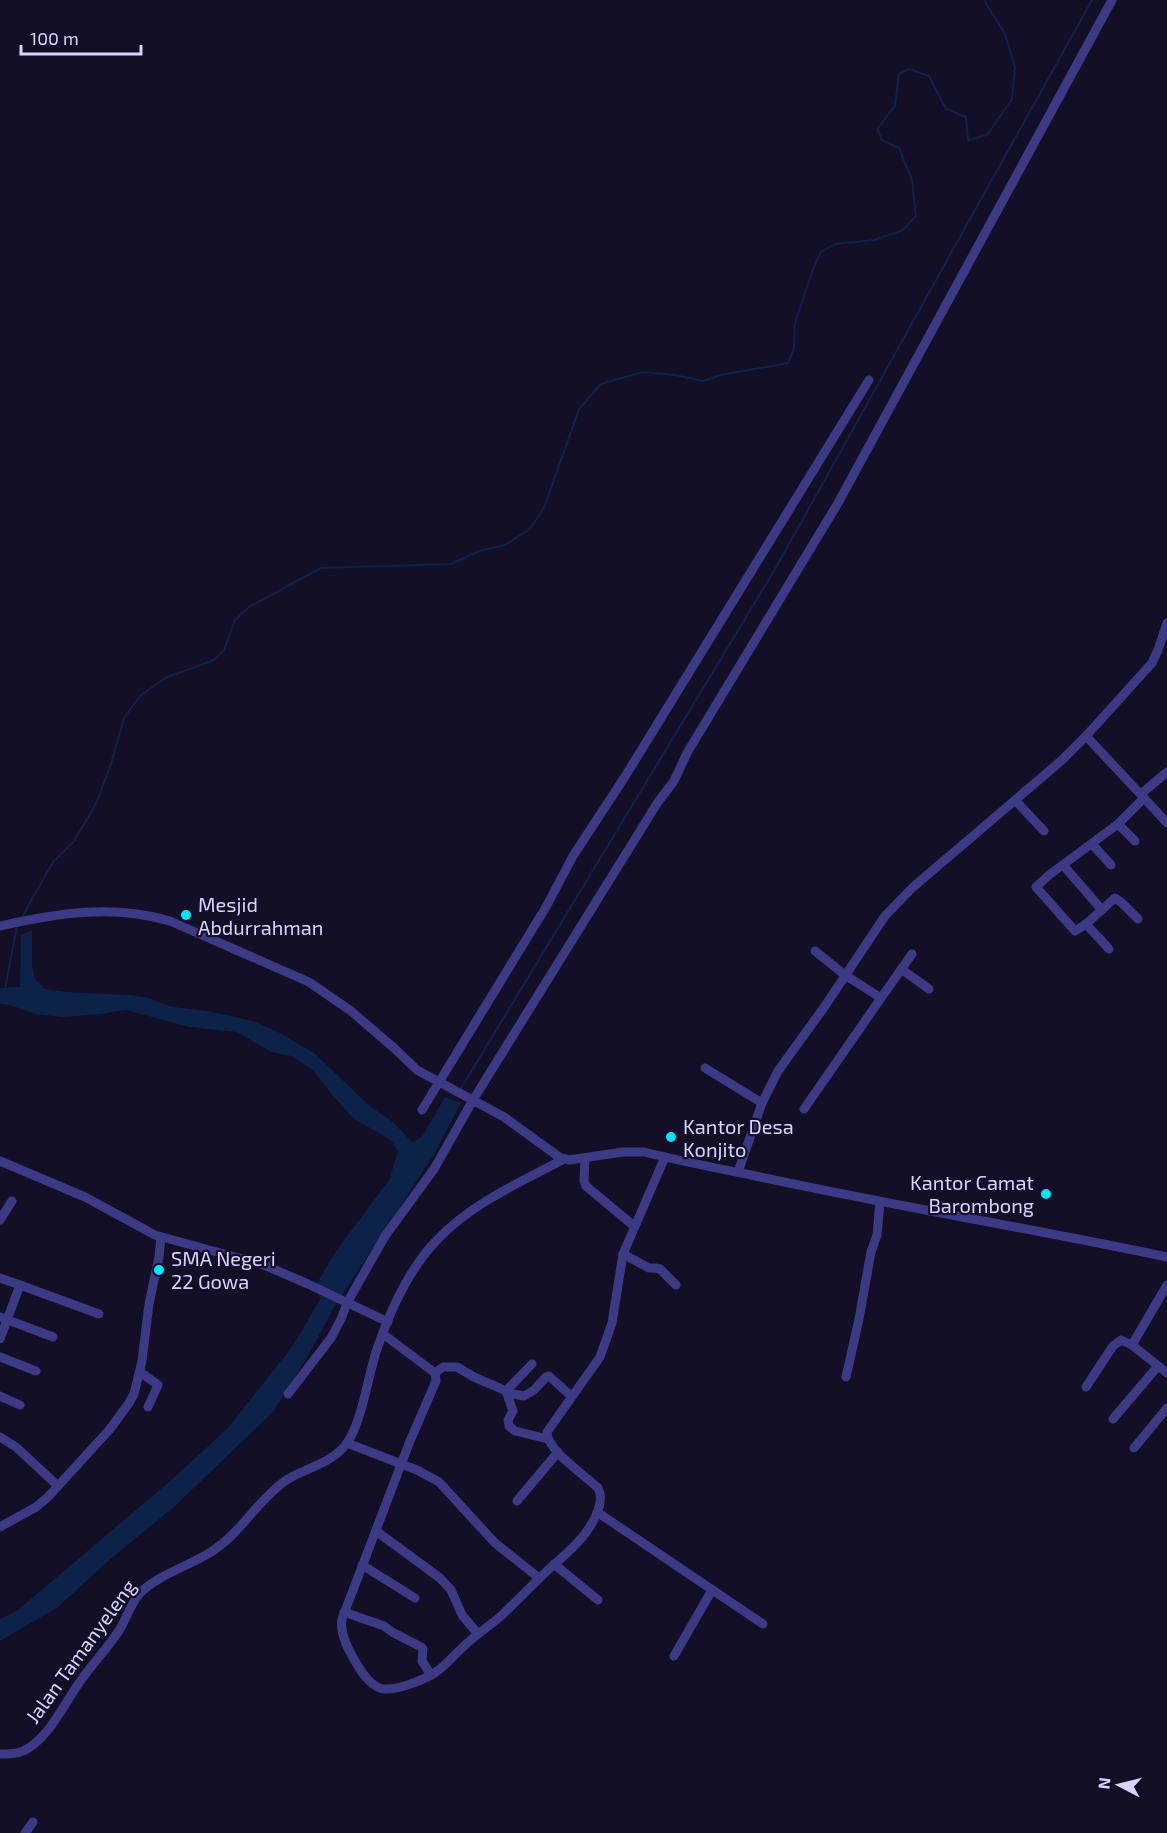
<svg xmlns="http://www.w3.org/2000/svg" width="1167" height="1833" viewBox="0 0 1167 1833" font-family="'Exo 2',sans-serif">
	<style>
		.water { fill: #0c2248 }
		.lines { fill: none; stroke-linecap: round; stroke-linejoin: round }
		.stream { stroke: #0c2248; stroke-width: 2 }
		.street { stroke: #3d3a85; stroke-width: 9 }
		.poi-dot { fill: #00e5ff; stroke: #130f26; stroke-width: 2 }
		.labels { text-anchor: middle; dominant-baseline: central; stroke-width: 4.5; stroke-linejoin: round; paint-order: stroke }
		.poi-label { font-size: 20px; fill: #d9d4ff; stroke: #130f26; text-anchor: start }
		.street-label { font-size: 20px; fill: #d9d4ff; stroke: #130f26 }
	</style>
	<rect width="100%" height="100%" fill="#130f26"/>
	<polygon class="water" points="32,930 32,965 35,979 45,989 67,992 127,995 145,997 173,1007 208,1011 256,1022 280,1033 314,1053 371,1107 393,1122 412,1142 422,1137 445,1097 461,1103 433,1156 333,1309 309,1354 273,1412 174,1507 108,1561 58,1607 0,1641 0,1619 18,1610 170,1481 228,1428 292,1347 321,1298 314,1288 336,1251 389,1180 398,1152 391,1140 354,1119 332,1095 313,1070 291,1056 271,1052 237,1032 189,1027 126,1010 101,1014 62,1017 35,1014 10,1005 0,1004 0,988 20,987 21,935"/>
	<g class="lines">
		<g class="stream">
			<polyline points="22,917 53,862 74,841 96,804 111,764 124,718 140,696 165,678 214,660 224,650 235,620 249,607 321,568 451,564 479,551 505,545 530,529 544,508 579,409 601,384 643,372 675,375 703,381 721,375 788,363 794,348 795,323 813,269 821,252 835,244 874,240 903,230 916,216 912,180 899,148 882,140 877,129 895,106 899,74 909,69 929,76 946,109 966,117 968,140 987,135 1012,99 1015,67 1005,34 984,0"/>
			<polyline points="5,990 17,925"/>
			<polyline points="460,1090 774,571 1092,0"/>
		</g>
		<g class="street">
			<polyline points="1086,736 1144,798 1118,824 1049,875 1036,887 1075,931 1086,924 1115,898 1121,902 1138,919"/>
			<polyline points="1141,794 1167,772"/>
			<polyline points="1144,798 1167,823"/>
			<polyline points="1015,800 1044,831"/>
			<polyline points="1118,824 1135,841"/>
			<polyline points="1092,844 1111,865"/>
			<polyline points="1063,865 1102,910"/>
			<polyline points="1086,924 1109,949"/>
			<path d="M0 926C58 913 112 904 170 921L309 982 351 1011 394 1048 417 1070 504 1117 559 1157 569 1160 623 1152H644C680 1161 716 1168 751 1175 889 1205 1029 1228 1167 1257"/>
			<polyline points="901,969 929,989"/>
			<polyline points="881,998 912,954"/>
			<polyline points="705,1068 762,1103"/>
			<polyline points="804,1109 881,998 845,975 815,951"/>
			<polyline points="422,1110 546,907 573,856 626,775 869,380"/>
			<polyline points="585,1158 584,1181 586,1186 634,1226"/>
			<polyline points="0,1161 85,1197 155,1235 264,1265 308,1284 388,1322"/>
			<polyline points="738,1172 762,1103 778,1071 825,1006 885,916 912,888 1062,760 1086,736 1152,663 1158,650 1167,623"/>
			<polyline points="0,1220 12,1201"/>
			<polyline points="623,1254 649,1268 655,1268 660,1269 676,1285"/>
			<polyline points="0,1278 20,1285 0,1339"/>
			<polyline points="20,1285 99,1314"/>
			<polyline points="0,1317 53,1337"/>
			<path d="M383 1334 435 1373 436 1381 410 1441 342 1619C339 1634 350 1653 358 1666 363 1675 374 1689 385 1689 397 1690 421 1681 433 1674 445 1667 453 1656 463 1647 475 1635 490 1626 502 1615 518 1600 533 1584 548 1570 561 1558 577 1546 587 1531 595 1520 605 1501 598 1488 585 1475 547 1451 547 1432L600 1357 612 1323 623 1254 665 1157"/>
			<polyline points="1132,1345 1167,1285"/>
			<polyline points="0,1357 36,1371"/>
			<polyline points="140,1372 158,1385 148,1407"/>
			<polyline points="435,1373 443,1367 457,1367 474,1377 513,1394 524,1396 534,1390 546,1377 549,1376 571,1396"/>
			<polyline points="846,1377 859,1319 871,1252 877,1235 880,1202"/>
			<polyline points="1086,1387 1113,1346 1121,1340 1132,1345 1167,1373"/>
			<polyline points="506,1391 513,1411 508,1420 509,1426 515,1431 548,1439"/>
			<polyline points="506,1391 532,1364"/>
			<polyline points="288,1394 331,1338 341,1319 347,1303 385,1236 434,1169 473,1100 658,802 674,781 687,753 838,503 1112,0"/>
			<polyline points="0,1396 20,1405"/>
			<polyline points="1113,1419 1158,1366"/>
			<polyline points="0,1437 16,1447 58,1486"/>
			<polyline points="347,1443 417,1470 439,1482 495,1543 539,1578"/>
			<polyline points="1134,1448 1167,1408"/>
			<polyline points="517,1501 558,1452"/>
			<polyline points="597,1512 763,1624"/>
			<polyline points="0,1527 36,1507 48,1497 110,1429 129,1403 134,1394 142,1361 149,1304 159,1257 161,1237"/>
			<polyline points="376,1531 440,1578 451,1590 462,1615 478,1634"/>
			<polyline points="554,1564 598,1600"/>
			<polyline points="362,1565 415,1598"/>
			<polyline points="344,1612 384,1626 392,1632 421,1647 423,1649 422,1661 431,1675"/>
			<polyline points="674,1656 712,1590"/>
			<path d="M0 1754C11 1754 21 1754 30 1747 51 1733 65 1703 79 1683 92 1664 108 1648 120 1629 127 1617 131 1603 140 1593 159 1574 192 1565 214 1550 242 1531 258 1500 285 1481 305 1468 332 1464 347 1443 362 1422 368 1375 377 1349 390 1311 409 1268 438 1239 472 1203 521 1182 564 1159"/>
			<polyline points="25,1833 33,1822"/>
		</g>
	</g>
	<g class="poi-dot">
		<circle cx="186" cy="915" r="6"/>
		<circle cx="671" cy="1137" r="6"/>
		<circle cx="1046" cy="1194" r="6"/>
		<circle cx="159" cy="1270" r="6"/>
	</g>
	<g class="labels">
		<g class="poi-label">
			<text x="198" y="904">Mesjid<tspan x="198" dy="23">Abdurrahman</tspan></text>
			<text x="683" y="1126">Kantor Desa<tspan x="683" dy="23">Konjito</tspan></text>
			<text x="1034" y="1182" text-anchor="end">Kantor Camat<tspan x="1034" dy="23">Barombong</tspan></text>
			<text x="171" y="1258">SMA Negeri<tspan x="171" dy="23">22 Gowa</tspan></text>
		</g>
		<g class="street-label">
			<text transform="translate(80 1651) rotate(-54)">Jalan Tamanyeleng</text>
		</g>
	</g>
	<g transform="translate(1119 1785) rotate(277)" stroke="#130f26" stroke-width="4.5" paint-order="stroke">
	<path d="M0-4.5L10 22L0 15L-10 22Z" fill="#d9d4ff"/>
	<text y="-9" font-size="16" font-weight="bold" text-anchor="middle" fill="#d9d4ff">N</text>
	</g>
	<path d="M21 45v9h120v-9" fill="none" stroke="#d9d4ff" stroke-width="3"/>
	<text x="30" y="45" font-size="18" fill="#d9d4ff" stroke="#130f26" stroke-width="4.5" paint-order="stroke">100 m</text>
</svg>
